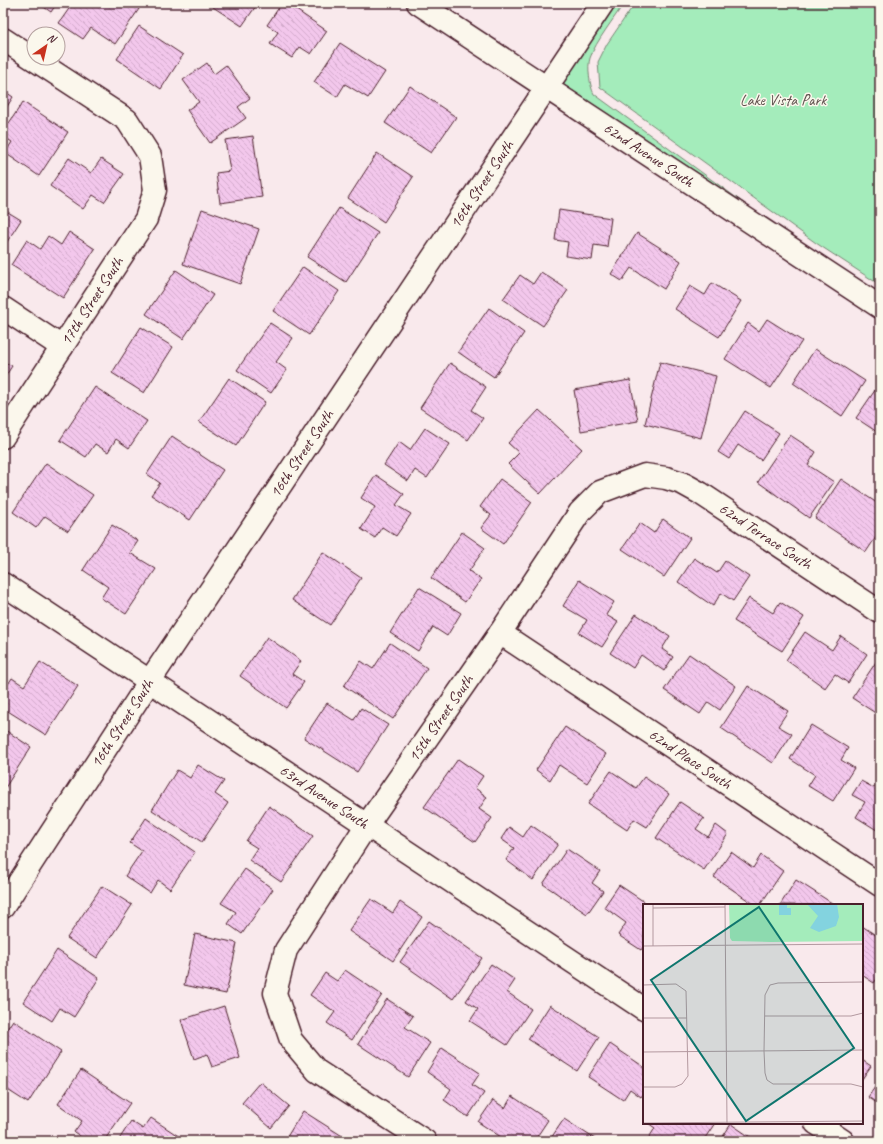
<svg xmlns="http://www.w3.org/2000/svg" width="883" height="1144" viewBox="0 0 883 1144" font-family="Caveat,sans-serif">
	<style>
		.green { fill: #a4ecbb; stroke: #778673 }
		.building { fill: url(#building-back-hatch); stroke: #4a1f2b }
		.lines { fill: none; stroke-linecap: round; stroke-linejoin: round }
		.minor-casing { stroke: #4a1f2b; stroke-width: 25 }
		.minor { stroke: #fbf7ec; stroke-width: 22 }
		.labels { text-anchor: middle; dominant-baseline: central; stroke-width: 3; stroke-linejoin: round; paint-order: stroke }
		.park-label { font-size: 16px; fill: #60524f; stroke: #fbf7ec }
		.street-label { font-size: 16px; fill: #4a1f2b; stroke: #fbf7ec }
		.inset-road { fill: none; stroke: #b3989f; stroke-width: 1 }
		.view { fill: #0f766e; fill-opacity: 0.15; stroke: #0f766e; stroke-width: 2 }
		.inset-edge { fill: none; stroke: #4a1f2b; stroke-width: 2 }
	</style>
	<defs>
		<pattern id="building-back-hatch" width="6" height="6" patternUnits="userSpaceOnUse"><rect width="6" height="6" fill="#f3c7ec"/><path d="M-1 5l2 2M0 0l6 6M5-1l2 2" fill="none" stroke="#d2aacb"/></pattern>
	</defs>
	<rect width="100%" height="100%" fill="#f9e9ec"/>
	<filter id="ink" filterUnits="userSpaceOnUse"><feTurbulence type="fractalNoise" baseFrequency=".025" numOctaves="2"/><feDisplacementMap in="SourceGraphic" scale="8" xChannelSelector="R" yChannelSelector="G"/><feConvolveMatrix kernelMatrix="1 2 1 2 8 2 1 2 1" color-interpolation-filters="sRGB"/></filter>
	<g filter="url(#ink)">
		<g class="green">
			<path d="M616 3H624C614 19 596 41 590 58 587 67 590 87 594 94L745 204 561 83Z"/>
			<polygon points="635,3 880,3 880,285 816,243 600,87 598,62 607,44"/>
		</g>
		<g class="building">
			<polygon points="38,3 57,3 51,12"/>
			<polygon points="73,3 130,3 139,9 115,44 91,28 83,39 59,23"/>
			<polygon points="216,3 258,3 242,26 213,7"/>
			<polygon points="282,3 286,3 327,31 311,54 300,47 292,58 270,44 278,32 267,25"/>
			<polygon points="139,26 183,55 161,89 117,59"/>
			<polygon points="340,43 385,72 368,98 345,84 337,97 314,82"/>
			<polygon points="207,63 214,74 226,65 250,98 238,107 246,118 210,143 187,110 199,102 183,80"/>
			<polygon points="410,86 456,117 431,153 385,123"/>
			<polygon points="3,90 13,97 3,113"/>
			<polygon points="23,102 68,132 39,176 5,153 12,142 3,136 3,132"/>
			<polygon points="253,136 262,197 220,203 216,173 230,171 225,140"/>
			<polygon points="377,153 413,177 384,222 348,198"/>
			<polygon points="69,158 91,173 101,159 124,174 104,202 93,195 83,209 50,186"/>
			<polygon points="339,208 378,233 346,282 307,257"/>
			<polygon points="3,209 21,220 3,248"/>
			<polygon points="202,209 259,229 240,284 183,264"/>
			<polygon points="559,210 611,218 607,247 594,245 592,260 566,256 568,242 555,240"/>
			<polygon points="69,232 95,249 63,298 11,265 27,240 40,249 48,236 61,245"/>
			<polygon points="637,233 681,261 664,289 631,268 622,281 611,274"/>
			<polygon points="303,267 339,291 309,335 273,311"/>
			<polygon points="176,270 213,295 183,339 146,314"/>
			<polygon points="541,272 568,290 543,326 503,299 520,275 533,284"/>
			<polygon points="712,283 741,301 719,337 675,309 690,286 705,295"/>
			<polygon points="489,308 524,333 494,377 458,352"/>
			<polygon points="767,319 802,341 771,388 725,359 748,323 759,331"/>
			<polygon points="270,323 293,338 276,362 287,370 271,393 237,370"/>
			<polygon points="141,327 173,347 144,393 112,373"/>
			<polygon points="815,349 865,381 842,416 793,383"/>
			<polygon points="3,361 12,366 3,380"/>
			<polygon points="660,362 716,376 701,438 645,424"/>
			<polygon points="450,363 486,387 471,410 483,418 468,440 420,408"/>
			<polygon points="229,378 265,402 236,446 199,422"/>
			<polygon points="630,380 638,421 581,431 574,390"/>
			<polygon points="880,383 880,434 856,418"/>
			<polygon points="95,387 147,421 129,448 116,439 108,452 95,444 86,457 60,440"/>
			<polygon points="539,410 582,449 540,494 508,464 519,453 508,443"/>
			<polygon points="745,411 779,433 761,460 738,445 729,459 718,452"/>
			<polygon points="425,428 450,444 427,478 415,470 408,481 384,465 399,442 410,450"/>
			<polygon points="790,435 816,452 808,465 834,482 809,518 758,482"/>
			<polygon points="172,436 223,470 190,520 151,495 160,483 147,474"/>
			<polygon points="46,463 93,495 68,531 45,516 36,528 13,512"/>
			<polygon points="376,475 404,494 396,505 411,514 396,536 382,527 375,538 361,529 375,507 361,498"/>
			<polygon points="500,479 532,502 503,544 481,528 491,515 480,507"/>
			<polygon points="841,479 880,505 880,531 866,552 815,518"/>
			<polygon points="663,519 690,538 664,577 622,549 640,523 654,533"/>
			<polygon points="112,525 138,541 130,553 156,569 126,614 101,598 108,587 83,570"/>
			<polygon points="462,532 485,548 469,571 481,579 465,602 431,578"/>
			<polygon points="323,552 361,578 330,625 292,600"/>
			<polygon points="694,558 717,573 725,561 749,577 733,601 721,593 713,606 678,582"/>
			<polygon points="579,580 614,602 606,615 618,622 602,647 579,633 587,620 563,606"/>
			<polygon points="419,587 461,613 447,636 433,627 418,651 390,633"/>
			<polygon points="749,598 773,613 780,602 804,617 782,651 734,621"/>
			<polygon points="636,614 670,636 662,649 673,657 664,671 641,655 633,668 610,653"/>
			<polygon points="805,632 832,650 841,636 867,654 848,683 835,674 825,688 786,660"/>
			<polygon points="267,637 301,661 292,674 304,682 286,708 240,676"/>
			<polygon points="390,643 427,668 393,719 344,686 361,661 373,669"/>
			<polygon points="689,654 736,686 720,710 708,702 700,714 664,690"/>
			<polygon points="40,662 78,686 46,735 3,708 3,692 12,678 24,686"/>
			<polygon points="876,662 880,665 880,716 852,698"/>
			<polygon points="748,686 788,711 778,726 792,734 773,763 721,728"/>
			<polygon points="327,703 354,720 361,708 388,725 357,772 304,738"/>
			<polygon points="811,725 848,748 841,760 854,768 833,801 808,786 815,775 790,759"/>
			<polygon points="565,727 606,754 587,783 559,765 550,780 536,770"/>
			<polygon points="5,730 31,747 3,791 3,733"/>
			<polygon points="458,759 483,776 475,788 487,797 479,809 492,818 475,842 424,807"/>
			<polygon points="198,765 224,781 215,794 228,803 202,842 152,810 177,770 190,778"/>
			<polygon points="611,771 636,788 644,777 669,794 647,827 634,819 627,830 588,804"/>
			<polygon points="880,778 880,832 856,817 865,802 852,795 861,781 874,788"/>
			<polygon points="680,802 704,818 696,829 708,837 716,825 728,834 704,870 656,838"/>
			<polygon points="269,806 313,836 281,882 249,860 257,848 246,841"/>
			<polygon points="146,818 195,852 170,889 158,880 150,893 125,876 142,851 130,843"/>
			<polygon points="531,825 558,844 533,880 506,860 514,848 501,839 509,827 523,837"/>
			<polygon points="567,849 600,871 592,883 603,891 587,914 543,884"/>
			<polygon points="731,852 753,868 761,855 783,871 760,905 755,905 714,877"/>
			<polygon points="245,869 273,889 242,934 228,924 236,912 221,903"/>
			<polygon points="796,880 835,905 780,905"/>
			<polygon points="619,885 649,905 644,905 644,946 641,950 618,935 626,923 604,907"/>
			<polygon points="102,886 132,905 97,958 67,938"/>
			<polygon points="371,899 393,913 400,902 422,917 393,961 349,931"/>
			<polygon points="429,921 482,958 453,999 400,962"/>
			<polygon points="862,926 880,938 880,974 874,983 862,975"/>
			<polygon points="195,934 237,943 226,994 184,985"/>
			<polygon points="57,950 99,978 74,1017 60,1008 52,1021 23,1002"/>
			<polygon points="491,964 515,980 507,992 531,1009 507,1045 470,1021 478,1009 466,1001"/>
			<polygon points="345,970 382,995 352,1040 327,1023 335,1012 310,995 325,973 337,981"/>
			<polygon points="387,999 413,1016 405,1027 430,1043 408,1077 358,1044"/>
			<polygon points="550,1005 599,1037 577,1071 528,1039"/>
			<polygon points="224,1006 240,1058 212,1067 207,1054 194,1059 181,1020"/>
			<polygon points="13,1020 61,1052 28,1103 3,1087 3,1035"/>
			<polygon points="610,1044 644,1067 644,1093 641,1097 630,1089 623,1100 588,1077"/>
			<polygon points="442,1048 480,1073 472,1085 484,1093 468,1117 444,1100 451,1089 427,1072"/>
			<polygon points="862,1060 871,1066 862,1079"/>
			<polygon points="81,1070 130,1103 104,1141 87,1141 74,1132 82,1121 58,1104"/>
			<polygon points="880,1080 880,1105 868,1097"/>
			<polygon points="260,1082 289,1106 271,1128 242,1103"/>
			<polygon points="512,1096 548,1120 534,1141 507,1141 478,1122 493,1100 505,1108"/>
			<polygon points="303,1111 347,1139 346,1141 286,1141 285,1140"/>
			<polygon points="151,1118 186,1141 118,1141 131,1121 143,1129"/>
			<polygon points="564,1119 598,1141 549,1141"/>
			<polygon points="648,1123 715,1123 703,1141 647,1141 655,1128"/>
			<polygon points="731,1124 756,1141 720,1141"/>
		</g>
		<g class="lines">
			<g class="minor-casing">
				<g id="minor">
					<path id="s1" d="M418 3 880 307"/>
					<polyline points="3,39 127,120 150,156 155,190 146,219 3,437"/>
					<polyline points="3,308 62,347"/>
					<path id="s2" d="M3 584 644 1009"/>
					<path id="s3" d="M500 633 880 885"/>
					<path id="s4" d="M3 907 149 682 603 3"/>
					<polyline points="816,1123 843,1141"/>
					<path id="s5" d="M425 1141 317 1071 291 1040 275 993 286 950 366 826 500 633 580 512 600 492 645 475 666 478 682 483 700 493 880 612"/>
				</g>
			</g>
			<use href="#minor" class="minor"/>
		</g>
	</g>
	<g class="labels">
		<g class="park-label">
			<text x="783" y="100">Lake Vista Park</text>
		</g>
		<g class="street-label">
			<text stroke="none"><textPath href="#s1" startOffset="276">62nd Avenue South</textPath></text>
			<text stroke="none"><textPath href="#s4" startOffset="867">16th Street South</textPath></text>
			<text transform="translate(92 301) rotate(-57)">17th Street South</text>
			<text stroke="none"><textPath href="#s4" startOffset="543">16th Street South</textPath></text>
			<text stroke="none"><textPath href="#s5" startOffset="1004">62nd Terrace South</textPath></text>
			<text stroke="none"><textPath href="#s5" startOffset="542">15th Street South</textPath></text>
			<text stroke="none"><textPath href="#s4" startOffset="219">16th Street South</textPath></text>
			<text stroke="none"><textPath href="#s3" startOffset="228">62nd Place South</textPath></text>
			<text stroke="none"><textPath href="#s2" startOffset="385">63rd Avenue South</textPath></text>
		</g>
	</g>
	<g transform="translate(643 904)">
		<rect width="220" height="220" fill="#f9e9ec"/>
		<path d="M220 0V37L128 38 89 37 87 34 86 1Z" fill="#a4ecbb"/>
		<path d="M144 0V4H148V11H136V0ZM194 0 196 13 193 22 176 28 167 24 175 12 164 0Z" fill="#83d3df"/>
		<path class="inset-road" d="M10 0V42M82 0 84 220M10 4 82 3M0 42 220 40M220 78 135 79 127 81 122 91 121 147 122 169 124 176 130 180H208L220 183M0 81 33 80 43 87 45 172 39 180 32 183H0M122 112H208L220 109M0 114H44M0 148 220 146M0 219 220 217"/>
		<path class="view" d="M116 3 211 144 103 217 8 76Z"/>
		<rect width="220" height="220" class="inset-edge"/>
	</g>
	<rect width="883" height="1144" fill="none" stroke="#fbf7ec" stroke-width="16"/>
	<rect x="8" y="8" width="867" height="1128" fill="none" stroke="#4a1f2b" stroke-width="1.5" filter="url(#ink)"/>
	<g transform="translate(46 46) rotate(34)"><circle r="19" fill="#fbf7ec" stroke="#b4a19f"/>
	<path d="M0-3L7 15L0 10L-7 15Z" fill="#c8321e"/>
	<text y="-6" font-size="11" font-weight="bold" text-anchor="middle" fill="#4a1f2b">N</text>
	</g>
</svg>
